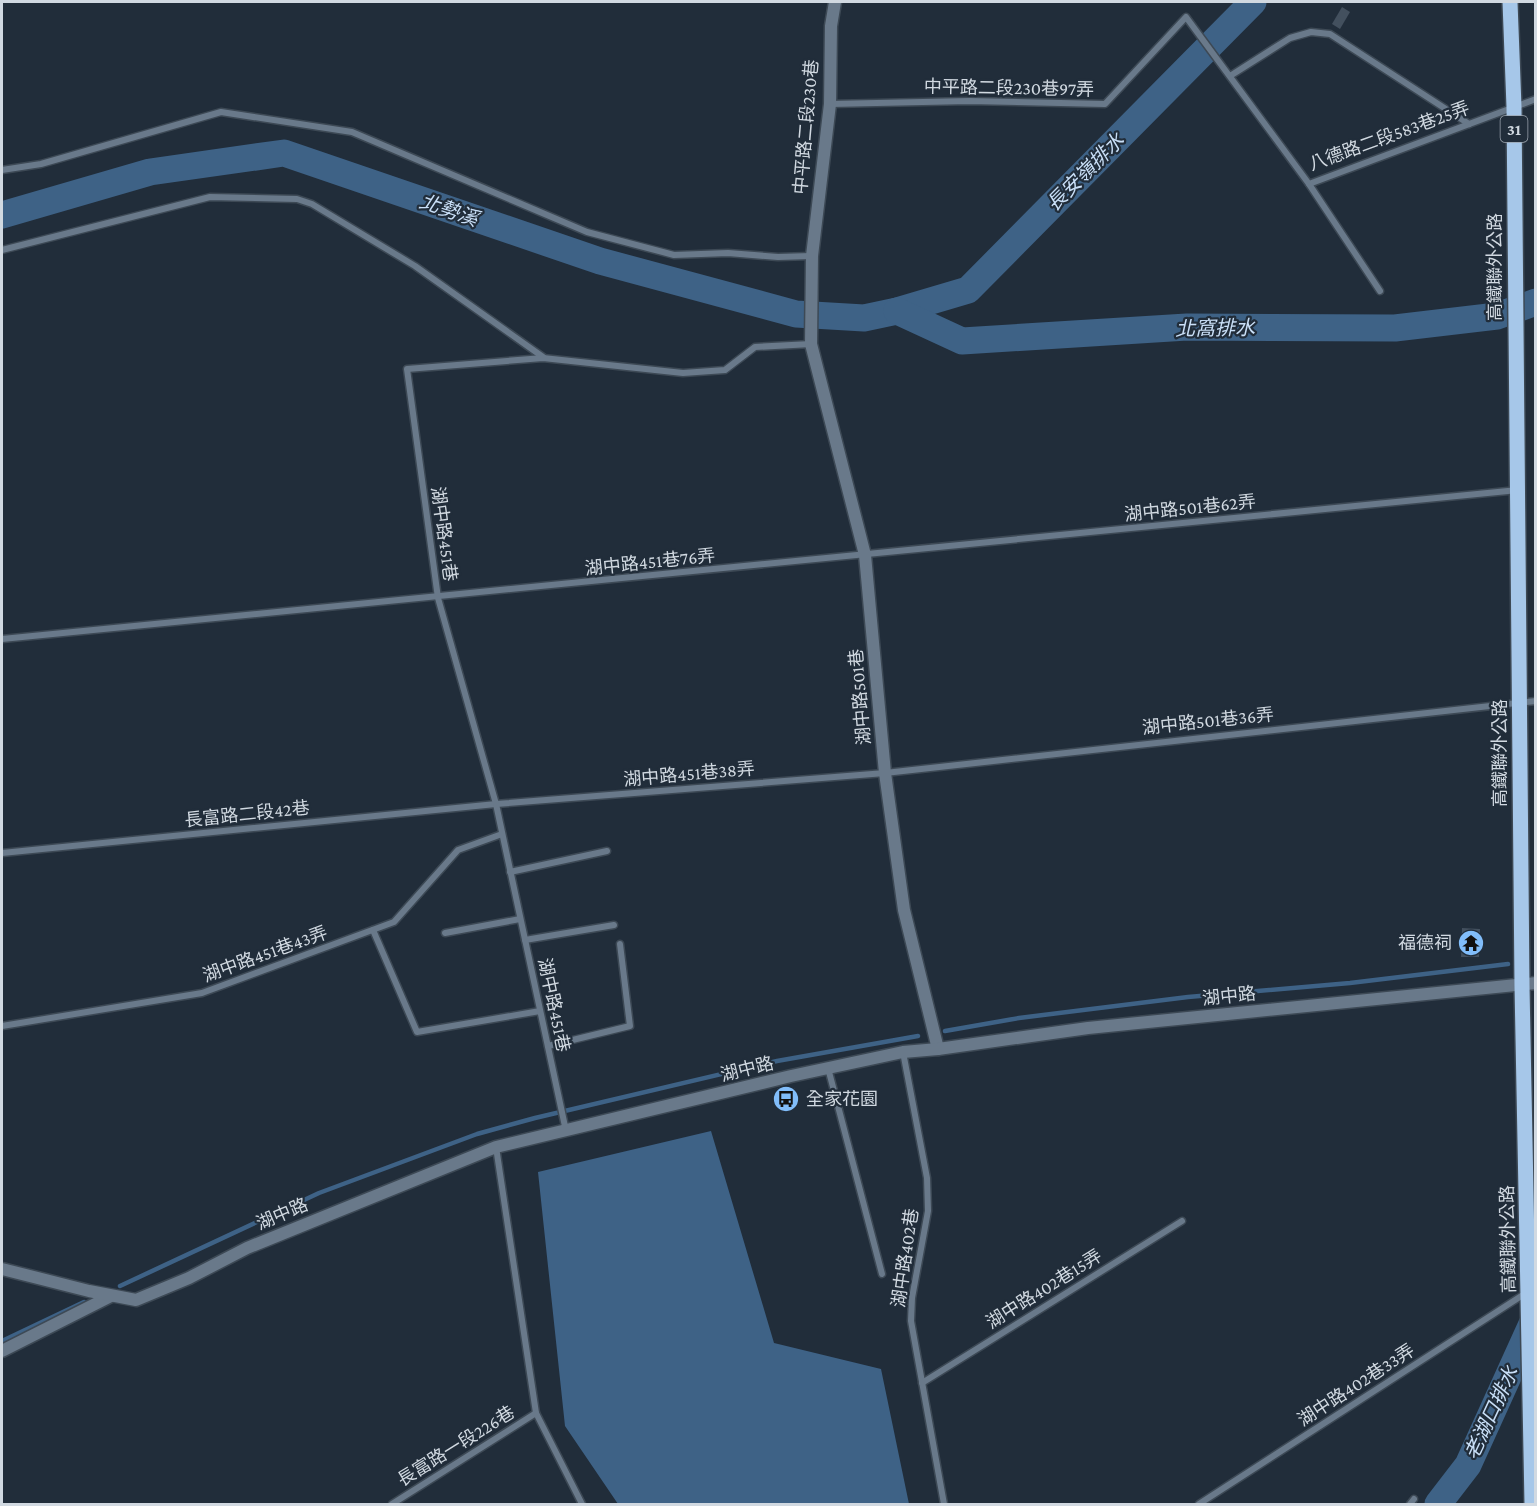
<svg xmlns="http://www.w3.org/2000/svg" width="1537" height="1506" viewBox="0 0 1537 1506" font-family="'Crimson Pro','Noto Sans TC',serif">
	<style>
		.water { fill: #3e6286 }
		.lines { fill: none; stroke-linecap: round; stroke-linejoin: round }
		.stream { stroke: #3e6286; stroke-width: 4.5 }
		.river { stroke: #3e6286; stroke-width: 27 }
		.building { fill: #43505e }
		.service-casing { stroke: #3d4955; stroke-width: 9 }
		.minor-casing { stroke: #3d4955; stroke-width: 15 }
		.tertiary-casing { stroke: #3d4955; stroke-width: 15 }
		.primary-casing { stroke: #3d4955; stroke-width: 18 }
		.service { stroke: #69798a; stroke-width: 6 }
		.minor { stroke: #69798a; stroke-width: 12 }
		.tertiary { stroke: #69798a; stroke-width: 12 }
		.primary { stroke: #a6c7e9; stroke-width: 15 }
		.labels { text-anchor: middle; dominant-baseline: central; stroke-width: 4.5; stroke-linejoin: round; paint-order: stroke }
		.shield { fill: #212d3a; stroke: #9ca5af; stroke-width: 1.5 }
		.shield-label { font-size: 16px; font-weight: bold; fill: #d1d9e1 }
		.street-label { font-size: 18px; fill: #d1d9e1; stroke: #212d3a }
		.poi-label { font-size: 18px; fill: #d1d9e1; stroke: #212d3a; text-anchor: end }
		.water-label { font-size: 20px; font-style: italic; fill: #c9dff7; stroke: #212d3a }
	</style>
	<rect width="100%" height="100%" fill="#212d3a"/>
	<polygon class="water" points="711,1131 774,1343 881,1369 909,1504 618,1504 565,1426 538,1172"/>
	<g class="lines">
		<g class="stream">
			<polyline points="945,1031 1019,1018 1188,997 1350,983 1508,964"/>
			<polyline points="120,1286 319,1193 477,1134 535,1118 777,1061 918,1036"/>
			<polyline points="2,1341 84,1302"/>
		</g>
		<g class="river">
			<polyline points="2,215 150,172 284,153 600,261 796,314 864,318 897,311 968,290 1253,2"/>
			<polyline points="897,311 962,341 1187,327 1395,328 1497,316 1536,302"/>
			<polyline points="1438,1504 1468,1465 1536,1315"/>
		</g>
	</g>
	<g class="building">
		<polygon points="1342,7 1350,12 1340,29 1332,24"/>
		<polygon points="1462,928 1480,929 1479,957 1461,957"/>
	</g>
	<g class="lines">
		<g class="service-casing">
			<g id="service">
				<polyline points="1230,76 1290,38 1311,32 1330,34 1469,124"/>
				<polyline points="830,104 969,101 1105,104 1186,17 1309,184 1536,99"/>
				<polyline points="2,170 41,164 221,112 352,132 587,232 674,255 728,253 778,257 811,256"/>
				<polyline points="1309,184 1380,291"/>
				<polyline points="2,250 210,197 297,199 312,204 415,266 543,357"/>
				<polyline points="2,639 1518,490"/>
				<polyline points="2,853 496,804 885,773 1536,701"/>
				<polyline points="510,872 607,851"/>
				<polyline points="373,930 417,1032 540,1011"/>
				<polyline points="445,933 520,919"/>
				<polyline points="525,940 614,925"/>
				<polyline points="2,1026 202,993 394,922 458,850 502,834"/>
				<polyline points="548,1046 630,1026 620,944"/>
				<polyline points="903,1052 927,1178 928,1211 912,1298 911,1321 944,1504"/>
				<polyline points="828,1068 882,1274"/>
				<polyline points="566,1131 496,804 438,598 407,369 543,358 683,373 725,370 755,347 811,344"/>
				<polyline points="496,1147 536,1413 582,1504"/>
				<polyline points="922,1383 1182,1221"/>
				<polyline points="392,1504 536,1413"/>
				<polyline points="1199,1504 1526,1293"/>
				<polyline points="1410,1504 1414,1499"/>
			</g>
		</g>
		<g class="minor-casing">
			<polyline id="minor" points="2,1351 111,1296"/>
		</g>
		<g class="tertiary-casing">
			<g id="tertiary">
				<polyline points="835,2 831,26 830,104 812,256 811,344 865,555 885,773 904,910 938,1049"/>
				<polyline points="2,1269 89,1291 136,1300 189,1278 247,1248 496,1147 791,1076 903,1052 938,1049 1088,1028 1536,983"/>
			</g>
		</g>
		<g class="primary-casing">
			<polyline id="primary" points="1510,2 1514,107 1522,986 1532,1504"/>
		</g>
		<use href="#service" class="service"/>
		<use href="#minor" class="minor"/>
		<use href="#tertiary" class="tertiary"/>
		<use href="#primary" class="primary"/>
	</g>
	<defs>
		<g id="temple-disc" transform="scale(1.35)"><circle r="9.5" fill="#81bdfa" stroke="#212d3a"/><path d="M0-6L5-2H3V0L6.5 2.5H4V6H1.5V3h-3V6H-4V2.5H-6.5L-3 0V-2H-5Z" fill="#111"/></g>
		<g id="bus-disc" transform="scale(1.35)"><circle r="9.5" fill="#81bdfa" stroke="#212d3a"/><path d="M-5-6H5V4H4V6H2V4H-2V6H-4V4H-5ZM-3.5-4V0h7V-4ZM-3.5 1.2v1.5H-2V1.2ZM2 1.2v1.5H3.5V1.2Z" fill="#111"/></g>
	</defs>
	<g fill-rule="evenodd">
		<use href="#temple-disc" x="1471" y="943"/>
		<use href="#bus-disc" x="786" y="1099"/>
	</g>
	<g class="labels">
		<rect class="shield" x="1500.5" y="116" width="27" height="26" rx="4.5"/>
		<g class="shield-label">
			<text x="1514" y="129">31</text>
		</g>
		<g class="street-label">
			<text transform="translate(1009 88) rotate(1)">中平路二段230巷97弄</text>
			<text transform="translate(806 127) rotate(-85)">中平路二段230巷</text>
			<text transform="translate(1389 136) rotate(-20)">八德路二段583巷25弄</text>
			<text transform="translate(1495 267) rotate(-90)">高鐵聯外公路</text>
			<text transform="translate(1190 508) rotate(-6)">湖中路501巷62弄</text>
			<text transform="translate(444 534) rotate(82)">湖中路451巷</text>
			<text transform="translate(650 562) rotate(-6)">湖中路451巷76弄</text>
			<text transform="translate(860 697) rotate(-95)">湖中路501巷</text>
			<text transform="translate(1208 721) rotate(-6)">湖中路501巷36弄</text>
			<text transform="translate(1500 753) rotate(-90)">高鐵聯外公路</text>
			<text transform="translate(689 774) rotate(-5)">湖中路451巷38弄</text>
			<text transform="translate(247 814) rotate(-6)">長富路二段42巷</text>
			<text transform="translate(265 954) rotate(-20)">湖中路451巷43弄</text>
			<text transform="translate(1229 996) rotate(-6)">湖中路</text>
			<text transform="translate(554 1005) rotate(78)">湖中路451巷</text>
			<text transform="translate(747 1069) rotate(-14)">湖中路</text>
			<text transform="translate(282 1214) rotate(-23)">湖中路</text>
			<text transform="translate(1508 1239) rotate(-91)">高鐵聯外公路</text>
			<text transform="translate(905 1258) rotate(-82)">湖中路402巷</text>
			<text transform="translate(1044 1289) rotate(-32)">湖中路402巷15弄</text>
			<text transform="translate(1356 1385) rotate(-33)">湖中路402巷33弄</text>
			<text transform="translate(456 1446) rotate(-32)">長富路一段226巷</text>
		</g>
		<g class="poi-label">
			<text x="1452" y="943">福德祠</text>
			<text x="806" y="1099" text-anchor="start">全家花園</text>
		</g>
		<g class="water-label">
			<text transform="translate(1085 172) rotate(-45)">長安嶺排水</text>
			<text transform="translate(449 210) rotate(19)">北勢溪</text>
			<text transform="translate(1215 328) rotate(-1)">北窩排水</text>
			<text transform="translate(1491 1413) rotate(-65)">老湖口排水</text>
		</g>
	</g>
	<rect width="1537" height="1506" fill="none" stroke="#d1d9e1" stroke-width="6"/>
</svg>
